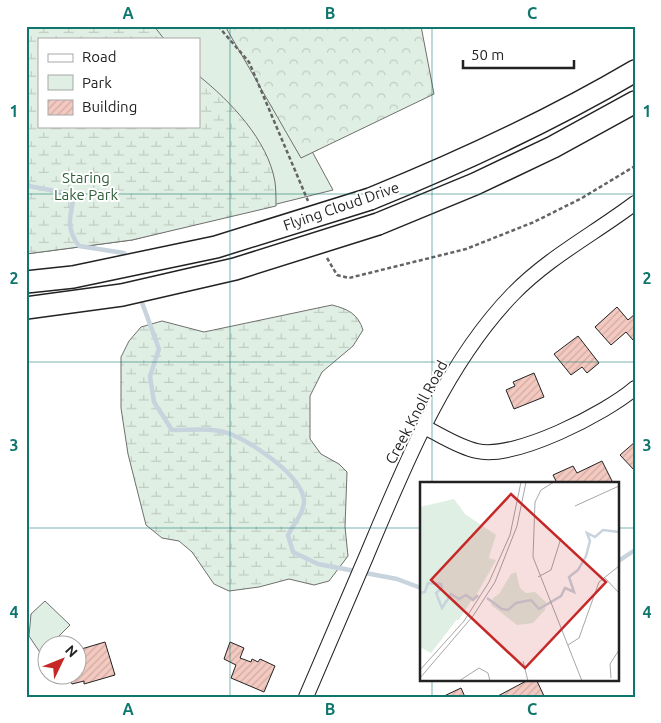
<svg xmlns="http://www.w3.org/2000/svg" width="661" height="723" viewBox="0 0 661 723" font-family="Ubuntu,sans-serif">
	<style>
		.green { fill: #e0efe3; stroke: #6f6f6f; fill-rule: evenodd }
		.forest { fill: url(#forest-crowns); stroke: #6f6f6f }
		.wetland { fill: url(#wetland-marsh); stroke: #6f6f6f }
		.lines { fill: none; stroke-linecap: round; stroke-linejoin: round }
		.stream { stroke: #c7d3dd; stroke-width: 4.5 }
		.building { fill: url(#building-hatch); stroke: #222 }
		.street-casing { stroke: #222; stroke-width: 16 }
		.primary-casing { stroke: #222; stroke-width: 24 }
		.path { stroke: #646464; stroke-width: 2.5; stroke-dasharray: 4 2.5; stroke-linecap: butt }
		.street { stroke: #fff; stroke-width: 14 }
		.primary { stroke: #fff; stroke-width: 21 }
		.primary-bridge-casing { stroke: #222; stroke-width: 24; stroke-linecap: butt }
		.primary-bridge { stroke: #fff; stroke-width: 21 }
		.grid { fill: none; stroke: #0f766e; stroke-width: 1; stroke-opacity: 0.55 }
		.labels { text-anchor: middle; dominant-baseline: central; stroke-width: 4; stroke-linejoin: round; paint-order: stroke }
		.park-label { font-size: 15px; fill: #2f5e38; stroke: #fff }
		.street-label { font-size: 15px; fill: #222; stroke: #fff }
		.inset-river { fill: none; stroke: #c7d3dd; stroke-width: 2.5 }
		.inset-road { fill: none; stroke: #a7a7a7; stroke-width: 1 }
		.view { fill: #c62828; fill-opacity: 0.15; stroke: #c62828; stroke-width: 2.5 }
		.inset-edge { fill: none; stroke: #222; stroke-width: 2.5 }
		.neatline { fill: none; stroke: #0f766e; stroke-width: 2 }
		.grid-label { font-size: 16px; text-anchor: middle; font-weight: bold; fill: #0f766e }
	</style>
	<defs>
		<pattern id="forest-crowns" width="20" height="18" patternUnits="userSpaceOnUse" patternTransform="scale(1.25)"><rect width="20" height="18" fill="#e0efe3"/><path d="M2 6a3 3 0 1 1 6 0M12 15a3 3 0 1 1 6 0" fill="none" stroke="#c0cdc2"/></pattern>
		<pattern id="wetland-marsh" width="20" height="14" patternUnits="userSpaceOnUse" patternTransform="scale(1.25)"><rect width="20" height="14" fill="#e0efe3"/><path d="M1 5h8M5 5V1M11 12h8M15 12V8" fill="none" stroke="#c0cdc2"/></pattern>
		<pattern id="building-hatch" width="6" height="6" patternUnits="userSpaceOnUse" patternTransform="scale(1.25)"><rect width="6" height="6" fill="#f3c9c0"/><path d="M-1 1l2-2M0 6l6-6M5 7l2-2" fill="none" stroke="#d0aca5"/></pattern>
	</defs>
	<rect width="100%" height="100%" fill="#fff"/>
	<g class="green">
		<path d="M26 26H244L333 190 132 240 26 254ZM39 39H199V126H39Z"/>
		<polygon points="45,601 70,625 41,654 29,636 31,614"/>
	</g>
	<polygon class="forest" points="225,26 421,26 434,94 301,158"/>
	<g class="wetland">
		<path d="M26 26H154L164 39H39V126H199V76C230 101 268 140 275 182 276 190 276 198 276 206L132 240 26 254Z"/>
		<path d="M332 305C348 309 358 314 363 330L353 346 322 372 310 396V439L321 454 339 464 347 472 345 527 348 556 329 581 314 585 289 579 259 587 229 591 214 584 192 552 179 541 162 538 146 525 128 454 121 408V357L129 341 141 327 162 321 204 332Z"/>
	</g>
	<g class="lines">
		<g class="stream">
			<path d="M26 181 29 186 65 193 73 201C69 220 67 230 79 246L124 253 126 259"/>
			<path d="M140 297 159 349 150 376 154 402 172 430C192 430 214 427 233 435 255 445 301 475 304 500 305 511 293 525 288 535L293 552 318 564 397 579 421 588"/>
			<polyline points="617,562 635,550"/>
		</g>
	</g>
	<g class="building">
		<polygon points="617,307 628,320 635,314 635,339 633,340 626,332 611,345 595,327"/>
		<polygon points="578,336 599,363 587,373 582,367 571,375 554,354"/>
		<polygon points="534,373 544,397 514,409 506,390 515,386 513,382"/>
		<polygon points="635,442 635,471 620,455"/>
		<polygon points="602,461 612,481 607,483 557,483 553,475 573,466 577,473"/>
		<polygon points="105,642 115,675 84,684 84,681 72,684 69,676 78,676 78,650"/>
		<polygon points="230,642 244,648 240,658 251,662 252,659 258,662 260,659 275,666 264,692 231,678 236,665 224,659"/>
		<polygon points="530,679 536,679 544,696 496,697"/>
		<polygon points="461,688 465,697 442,697"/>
	</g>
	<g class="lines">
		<g class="street-casing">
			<g id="street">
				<path d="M424 427C441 435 458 447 477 451 515 460 606 413 635 388"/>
				<path d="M306 697C326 650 346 604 366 557 404 467 444 365 513 294 549 257 594 234 635 203"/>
			</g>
		</g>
		<g class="primary-casing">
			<g id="primary">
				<path d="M370 199C461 162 550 121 635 71"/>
				<polyline points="378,224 475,184 553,147 635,102"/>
			</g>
		</g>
		<g class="path">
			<polyline points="218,26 249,62 308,201"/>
			<polyline points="327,258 337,275 349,278 466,249 534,222 582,198 635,166"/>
		</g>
		<use href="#street" class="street"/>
		<use href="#primary" class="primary"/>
		<g class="primary-bridge-casing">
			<g id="primary-bridge">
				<polyline points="26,282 73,277 216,247 370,199"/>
				<polyline points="26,308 122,295 235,269 378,224"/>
			</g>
		</g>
		<use href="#primary-bridge" class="primary-bridge"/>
	</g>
	<path class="grid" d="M230 26V697M432 26V483M26 194H635M26 362H635M26 528H421M617 528H635M432 679V697"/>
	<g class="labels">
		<g class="park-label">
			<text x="86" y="177">Staring<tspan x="86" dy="17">Lake Park</tspan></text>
		</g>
		<g class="street-label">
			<text transform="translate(341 206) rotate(-19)">Flying Cloud Drive</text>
			<text transform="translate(416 412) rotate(-62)">Creek Knoll Road</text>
		</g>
	</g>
	<g transform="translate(420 482)">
		<rect width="199" height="199" fill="#fff"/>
		<path d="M0 58 76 78 58 110 11 171 0 165Z" fill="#e0efe3"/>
		<path d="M34 17 45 32 76 53 68 78 0 66V25ZM0 123 7 130 8 145 6 154 0 158Z" fill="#e0efe3"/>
		<path d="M56 81 71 87 39 138 17 137 0 123V101L7 98 12 87 32 81ZM96 90 100 106 106 111 115 110 126 120 125 128 113 141 97 143 71 123 73 116 79 112 91 92Z" fill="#e0efe3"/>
		<path class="inset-river" d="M0 111 5 110 8 101 21 102 22 106 16 111 22 126 31 112 39 117 46 113 53 118 58 113M67 116 82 127 88 128 96 121 111 118 119 127 141 114 145 106 154 110 149 95 158 88 166 74 170 59 167 51 175 55 183 48 199 50"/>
		<path class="inset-road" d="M134 0 121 8 115 20 113 75 162 199M155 24 199 4M118 95 131 88 141 56M184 95 199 111M148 163 159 156 179 100 199 84M103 179 108 199M0 188 44 139 69 100 90 53 101 0M0 196 53 134 75 100 97 44 106 0M191 196 190 182 199 168M39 199 59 186 68 191 70 199"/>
		<path class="view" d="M91 12 186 100 105 186 11 98Z"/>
		<rect width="199" height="199" class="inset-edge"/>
	</g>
	<rect width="661" height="723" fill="none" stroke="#ffffff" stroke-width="55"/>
	<rect x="38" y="38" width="162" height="90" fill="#ffffff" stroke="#a7a7a7"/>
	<rect x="48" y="54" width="25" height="8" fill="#ffffff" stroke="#a7a7a7"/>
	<text x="82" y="62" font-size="15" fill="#222222">Road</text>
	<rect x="48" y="75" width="25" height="15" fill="#e0efe3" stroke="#a7a7a7"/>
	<text x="82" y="88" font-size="15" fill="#222222">Park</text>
	<rect x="48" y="100" width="25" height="15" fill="url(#building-hatch)" stroke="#a7a7a7"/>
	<text x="82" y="112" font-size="15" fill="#222222">Building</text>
	<g transform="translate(62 660) rotate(47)"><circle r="24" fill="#ffffff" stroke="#a7a7a7"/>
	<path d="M0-4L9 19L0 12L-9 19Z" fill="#c62828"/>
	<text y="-8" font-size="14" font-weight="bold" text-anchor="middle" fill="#222222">N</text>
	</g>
	<path d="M463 60v8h111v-8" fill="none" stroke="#222222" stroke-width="2.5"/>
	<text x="471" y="60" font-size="15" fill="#222222" stroke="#ffffff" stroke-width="4" paint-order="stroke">50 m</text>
	<rect x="28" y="28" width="606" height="668" class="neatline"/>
	<g class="grid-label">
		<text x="128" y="19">A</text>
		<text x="330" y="19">B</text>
		<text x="532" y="19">C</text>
		<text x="14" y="117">1</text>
		<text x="647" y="117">1</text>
		<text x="14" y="284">2</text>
		<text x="647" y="284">2</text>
		<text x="14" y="451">3</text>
		<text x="647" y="451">3</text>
		<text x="14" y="618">4</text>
		<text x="647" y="618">4</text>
		<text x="128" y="715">A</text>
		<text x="330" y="715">B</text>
		<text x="532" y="715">C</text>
	</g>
</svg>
